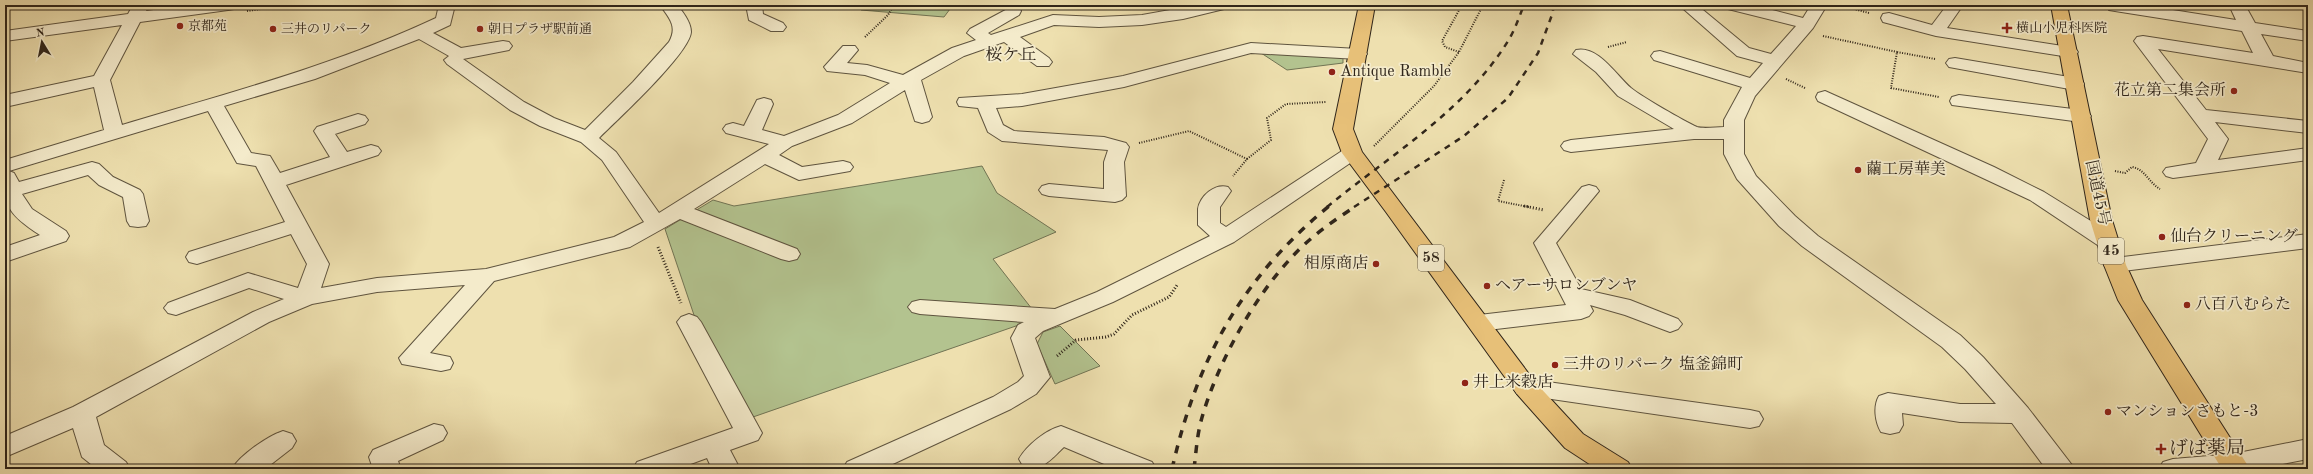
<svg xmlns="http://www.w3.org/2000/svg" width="2313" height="474" viewBox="0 0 2313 474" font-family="'Old Standard TT','Noto Serif JP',serif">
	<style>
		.green { fill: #b3c38f; stroke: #717454 }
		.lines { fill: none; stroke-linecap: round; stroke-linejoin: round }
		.minor-casing { stroke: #5f543f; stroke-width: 2 }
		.major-casing { stroke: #2f251a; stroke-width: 2 }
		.highway-casing { stroke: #2f251a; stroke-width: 2 }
		.path-far1 { stroke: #2f251a; stroke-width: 2; stroke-dasharray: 1 1.5; stroke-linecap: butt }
		.path { stroke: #2f251a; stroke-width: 3; stroke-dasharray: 1 2; stroke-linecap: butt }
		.minor { fill: #f4ebcb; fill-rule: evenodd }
		.major { fill: #e7c078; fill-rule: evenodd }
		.highway { fill: #e7c078; fill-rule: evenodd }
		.rail-far1 { stroke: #2f251a; stroke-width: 2.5; stroke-dasharray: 6 6; stroke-linecap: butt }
		.rail { stroke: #2f251a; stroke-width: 3.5; stroke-dasharray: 8 8; stroke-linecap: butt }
		.poi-dot { fill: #8f2418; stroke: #f4ebcb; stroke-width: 1.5 }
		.labels { text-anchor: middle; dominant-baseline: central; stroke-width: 3.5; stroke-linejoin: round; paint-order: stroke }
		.far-poi-label { font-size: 13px; fill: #2f251a; stroke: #f4ebcb; text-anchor: start }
		.shield { fill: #f4ebcb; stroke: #6a604f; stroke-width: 1 }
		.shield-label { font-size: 15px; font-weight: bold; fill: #2f251a }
		.poi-label { font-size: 16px; fill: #2f251a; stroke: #f4ebcb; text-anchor: start }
		.street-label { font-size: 16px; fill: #2f251a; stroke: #f4ebcb }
		.neighbourhood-label { font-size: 17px; fill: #2f251a; stroke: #f4ebcb }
		.near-poi-label { font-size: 19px; fill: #2f251a; stroke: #f4ebcb; text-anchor: start }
	</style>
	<rect width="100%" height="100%" fill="#eee0af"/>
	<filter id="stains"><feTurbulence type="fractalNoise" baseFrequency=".005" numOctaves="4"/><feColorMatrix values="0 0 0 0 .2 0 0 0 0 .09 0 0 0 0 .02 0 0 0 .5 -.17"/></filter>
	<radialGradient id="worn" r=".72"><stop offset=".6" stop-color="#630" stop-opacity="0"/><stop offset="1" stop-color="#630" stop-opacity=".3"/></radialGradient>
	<g class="green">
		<polygon points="864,5 953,5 944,17 861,10"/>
		<polygon points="1258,51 1343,56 1343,63 1287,70"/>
		<polygon points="982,166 997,193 1056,232 993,259 1039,318 753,417 696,321 665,229 713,200 734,206"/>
		<polygon points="1060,326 1100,366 1055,384 1037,344 1043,332"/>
	</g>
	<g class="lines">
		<g class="minor-casing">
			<g id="minor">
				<path d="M133 5H145L147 9 146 11 192 5H236L234 9 228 10 140 22 110 80 122 125C228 93 336 65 436 18L439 5H455L450 25 433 33 461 48 503 41 509 42 512 46 509 50 463 59 524 102 554 118 585 130 633 82 669 42C678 26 669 18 660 5H677C683 12 691 22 691 32 690 53 617 120 599 138L616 152 659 213 769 144 726 133 723 129 726 125 733 123 744 126 757 100 764 98 771 100 773 104 762 130 784 136 838 115 890 83 865 75 827 71 824 67 843 46H855L858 50 847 63 867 65 903 75 952 48 976 40 967 33 970 29 1013 6 1019 7 1021 11 1019 15 988 33 991 35 1053 15 1099 17 1142 15 1198 5H1226L1224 9 1183 19 1142 25 1099 27 1054 25 1020 37 1049 58 1052 62 1049 66H1037L1004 42 964 56 921 80 932 117 929 121 922 123 915 121 905 90 852 123 792 146 779 155 802 167 843 161 850 163 853 167 850 171 799 180 765 164 694 209 797 249 800 254 797 259 789 261 781 259 680 219 630 247 494 281 430 353 450 357 453 363 450 369 441 371 402 364 399 358 465 285 377 292 312 304 269 322 96 417 104 445 126 462 130 469H97L82 457 73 428 5 457V436L73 407 253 312 284 299 249 288 176 315 168 313 164 308 168 303 248 273 298 288 307 264 291 234 197 264 189 262 186 257 189 252 285 222 256 166 237 163 208 111 9 171 14 173 19 182 92 162 99 164 113 177 140 190 143 194 149 221 146 226 138 227 130 226 127 221 123 197 99 185 88 175 22 194 32 209 66 231 69 236 66 241 5 262V247L40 235C1 210 5 203 5 160L104 130 94 87 5 107V95L94 76 122 25 5 41V31L128 14ZM419 39 449 56 444 60 447 64 510 110 540 126 581 142 602 160 644 222 614 237 486 269 377 278 321 288 329 264 286 185 378 155 381 151 378 147 371 145 347 152 335 134 365 124 368 120 365 116 358 114 317 127 314 131 330 157 280 173 270 156 251 153 224 106 315 79Z"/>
				<polygon points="746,5 762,5 763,14 783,23 786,27 783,31 771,31 749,20"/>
				<path d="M1679 5H1697L1749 48 1771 54 1796 26 1728 9 1726 5H1753L1803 18 1811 5H1827L1813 28 1755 96 1744 120V154L1756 176 1795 216 1818 236 1960 335 1983 357 2028 408 2075 469H2046L2012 423 1960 422 1902 413 1903 425 1899 432 1890 434 1881 432C1875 422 1873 406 1879 396L1888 393 1960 404H1996L1965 369 1942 347 1802 246 1779 226 1737 179 1724 154V139H1694L1571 152 1564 150 1561 146 1564 142 1571 140 1674 129 1618 96 1596 72 1573 54 1576 50C1598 45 1616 75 1631 88 1642 97 1684 121 1697 127 1704 129 1716 127 1724 127V120L1742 87 1654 60 1651 56 1654 52 1660 51 1750 78 1763 63 1737 56Z"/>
				<polygon points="1947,5 1963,5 1947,28 2069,47 2075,48 2078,52 2075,56 2069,57 1936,36 1883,22 1881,18 1883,14 1889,13 1932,25"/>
				<polygon points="2107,5 2141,5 2236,20 2229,5 2245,5 2255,23 2308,31 2308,41 2261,34 2273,56 2308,63 2308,73 2158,49 2206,110 2308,121 2308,133 2215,122 2228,139 2218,160 2308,148 2308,160 2173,178 2166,176 2163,172 2166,168 2196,163 2208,139 2137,45 2134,41 2137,37 2143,36 2253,53 2242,31 2115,11 2109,10"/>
				<polygon points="1251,43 1358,49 1364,50 1367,54 1364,58 1358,59 1251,53 1124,87 1022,106 996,108 1003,125 1014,131 1104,137 1126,143 1129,147 1124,162 1126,196 1122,200 1115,202 1049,196 1042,194 1039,190 1042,186 1049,184 1104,189 1104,162 1108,150 1002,141 988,132 978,108 959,106 957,102 959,98 1022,94 1123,76"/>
				<polygon points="1955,58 2075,78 2082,80 2084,84 2082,88 2075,90 1949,67 1946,63 1949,59"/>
				<polygon points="1825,91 1994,167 2044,192 2115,236 2118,241 2115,246 2107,248 2099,246 2030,200 1818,101 1816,97 1818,93"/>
				<polygon points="1959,95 2081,110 2088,112 2091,116 2088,120 2081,122 1952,105 1950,101 1952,97"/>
				<path d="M1352 147 1359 149 1362 153 1359 157 1234 242 1113 302 1043 331 1035 338 1050 377 1036 394 1011 409 882 469H843L847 462 993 397 1018 382 1024 376 1011 338 1018 325 1024 322 920 314 912 312 908 307 912 302 920 300 1055 309 1097 292 1210 236 1198 225C1198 220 1198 214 1198 209 1200 196 1215 183 1228 187L1231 191 1220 207V223L1226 227 1345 149Z"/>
				<polygon points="1589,185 1596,187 1599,191 1556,243 1581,289 1630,300 1678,319 1682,324 1678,329 1670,332 1662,329 1625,315 1590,305 1593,311 1589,316 1581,319 1479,331 1471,328 1467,323 1471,318 1479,315 1566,305 1534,243 1582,187"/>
				<polygon points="2308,234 2308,248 2115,272 2107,270 2104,265 2107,260 2115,258"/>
				<polygon points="689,314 697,317 701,322 762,433 758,440 730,450 740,469 712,469 707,458 677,469 633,469 637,462 733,428 677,322 681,317"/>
				<polygon points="1526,379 1750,410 1759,412 1763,419 1759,426 1750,428 1517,394 1513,388 1517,382"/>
				<polygon points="434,424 443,426 447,433 443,440 398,461 401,469 373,469 369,457 373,450"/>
				<path d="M1061 426 1152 462 1156 469H1116L1064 447C1051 459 1043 472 1023 466L1019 459C1027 445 1046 430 1061 426Z"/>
				<path d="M283 431 292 434 296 441 292 448 265 469H232C240 455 268 436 283 431Z"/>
				<polygon points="2308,439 2308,459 2257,469 2159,469 2163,462 2173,459 2233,454"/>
			</g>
		</g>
		<g class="major-casing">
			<polygon id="major" points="1359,5 1375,5 1353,129 1362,152 1535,382 1583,434 1628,462 1632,469 1597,469 1565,448 1517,394 1386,212 1342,153 1333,129"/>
		</g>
		<g class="highway-casing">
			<polygon id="highway" points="2051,5 2067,5 2112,220 2126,265 2142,300 2250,469 2222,469 2118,300 2104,265 2090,220"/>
		</g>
		<g class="path-far1">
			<polyline points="1839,5 1869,13"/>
			<polyline points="247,11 290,5"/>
			<polyline points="1823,36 1897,52"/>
			<polyline points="865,37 888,15 894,5"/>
			<polyline points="1608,47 1627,42"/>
			<polyline points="1459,52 1445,47 1442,41 1462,5"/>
			<polyline points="1935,59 1897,52 1891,88 1939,97"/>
			<polyline points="1786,79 1805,88"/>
			<polyline points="1139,143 1189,131 1247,159 1233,176"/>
			<polyline points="1374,146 1434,86 1459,52 1483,5"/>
			<polyline points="1247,159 1271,140 1267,118 1286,104 1326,102"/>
			<path d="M2115 171 2125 173 2132 167C2145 169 2149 183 2160 189"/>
			<polyline points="1504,180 1498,201 1529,207"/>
		</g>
		<g class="path">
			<polyline points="1524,206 1544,210"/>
			<polyline points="658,247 681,303"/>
			<polyline points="1057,356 1076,340 1106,337 1114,334 1132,315 1169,297 1177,285"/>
		</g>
		<use href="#minor" class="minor"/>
		<use href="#major" class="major"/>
		<use href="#highway" class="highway"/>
		<g class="rail-far1">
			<path d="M1327 207C1389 156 1465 111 1508 41 1515 30 1519 17 1524 5"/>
			<polyline points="1354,207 1464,136 1508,98 1538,53 1553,12 1553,5"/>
		</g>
		<g class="rail">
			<path d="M1172 469C1197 359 1241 279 1329 206"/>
			<path d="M1194 469C1196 453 1197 436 1201 421 1216 366 1253 298 1292 257 1310 237 1333 221 1356 206"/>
		</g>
	</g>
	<g class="poi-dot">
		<circle cx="180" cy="26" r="4"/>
		<path d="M2005 22h4v4h4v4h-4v4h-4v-4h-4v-4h4z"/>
		<circle cx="273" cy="29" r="4"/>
		<circle cx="480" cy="29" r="4"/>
		<circle cx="1332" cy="72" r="4"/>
		<circle cx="2234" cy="91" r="4"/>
		<circle cx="1858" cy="170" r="4"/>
		<circle cx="2162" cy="237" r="4"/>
		<circle cx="1376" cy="264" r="4"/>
		<circle cx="1487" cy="286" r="4"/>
		<circle cx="2187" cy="305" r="4"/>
		<circle cx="1555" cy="365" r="4"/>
		<circle cx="1465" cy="383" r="4"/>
		<circle cx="2108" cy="412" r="4"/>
		<path d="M2159 443h4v4h4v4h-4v4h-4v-4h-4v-4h4z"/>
	</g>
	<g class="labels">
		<g class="far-poi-label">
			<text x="188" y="26">京都苑</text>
			<text x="2016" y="28">横山小児科医院</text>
			<text x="281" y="29">三井のリパーク</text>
			<text x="488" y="29">朝日プラザ駅前通</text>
		</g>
		<g class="shield">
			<rect x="2098" y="238" width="26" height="26" rx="3"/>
			<rect x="1418" y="245" width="26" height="26" rx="3"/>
		</g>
		<g class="shield-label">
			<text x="2111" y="251">45</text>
			<text x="1431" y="258">58</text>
		</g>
		<g class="poi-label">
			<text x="1340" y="72">Antique Ramble</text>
			<text x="2226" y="91" text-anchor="end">花立第二集会所</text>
			<text x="1866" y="170">繭工房華美</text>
			<text x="2170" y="237">仙台クリーニング</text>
			<text x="1368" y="264" text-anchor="end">相原商店</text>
			<text x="1495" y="286">ヘアーサロンブンヤ</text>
			<text x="2195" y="305">八百八むらた</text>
			<text x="1563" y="365">三井のリパーク 塩釜錦町</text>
			<text x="1473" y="383">井上米穀店</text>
			<text x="2116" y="412">マンションさもと-3</text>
		</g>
		<g class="street-label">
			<text transform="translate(2097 193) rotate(78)">国道45号</text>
		</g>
		<g class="neighbourhood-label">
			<text x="1011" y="55">桜ケ丘</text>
		</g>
		<g class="near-poi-label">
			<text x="2169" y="449">げば薬局</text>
		</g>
	</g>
	<rect width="2313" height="474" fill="none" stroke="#eee0af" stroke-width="20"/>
	<rect x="6" y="6" width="2301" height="462" fill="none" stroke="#2f251a" stroke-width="2"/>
	<rect x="10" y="10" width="2293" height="454" fill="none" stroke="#2f251a"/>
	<g transform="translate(42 42) rotate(350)" stroke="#f4ebcb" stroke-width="3" paint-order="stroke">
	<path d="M0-3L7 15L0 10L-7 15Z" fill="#2f251a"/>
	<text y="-6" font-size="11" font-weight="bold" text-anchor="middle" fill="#2f251a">N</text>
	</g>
	<rect width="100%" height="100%" filter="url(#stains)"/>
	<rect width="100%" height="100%" fill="url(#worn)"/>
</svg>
